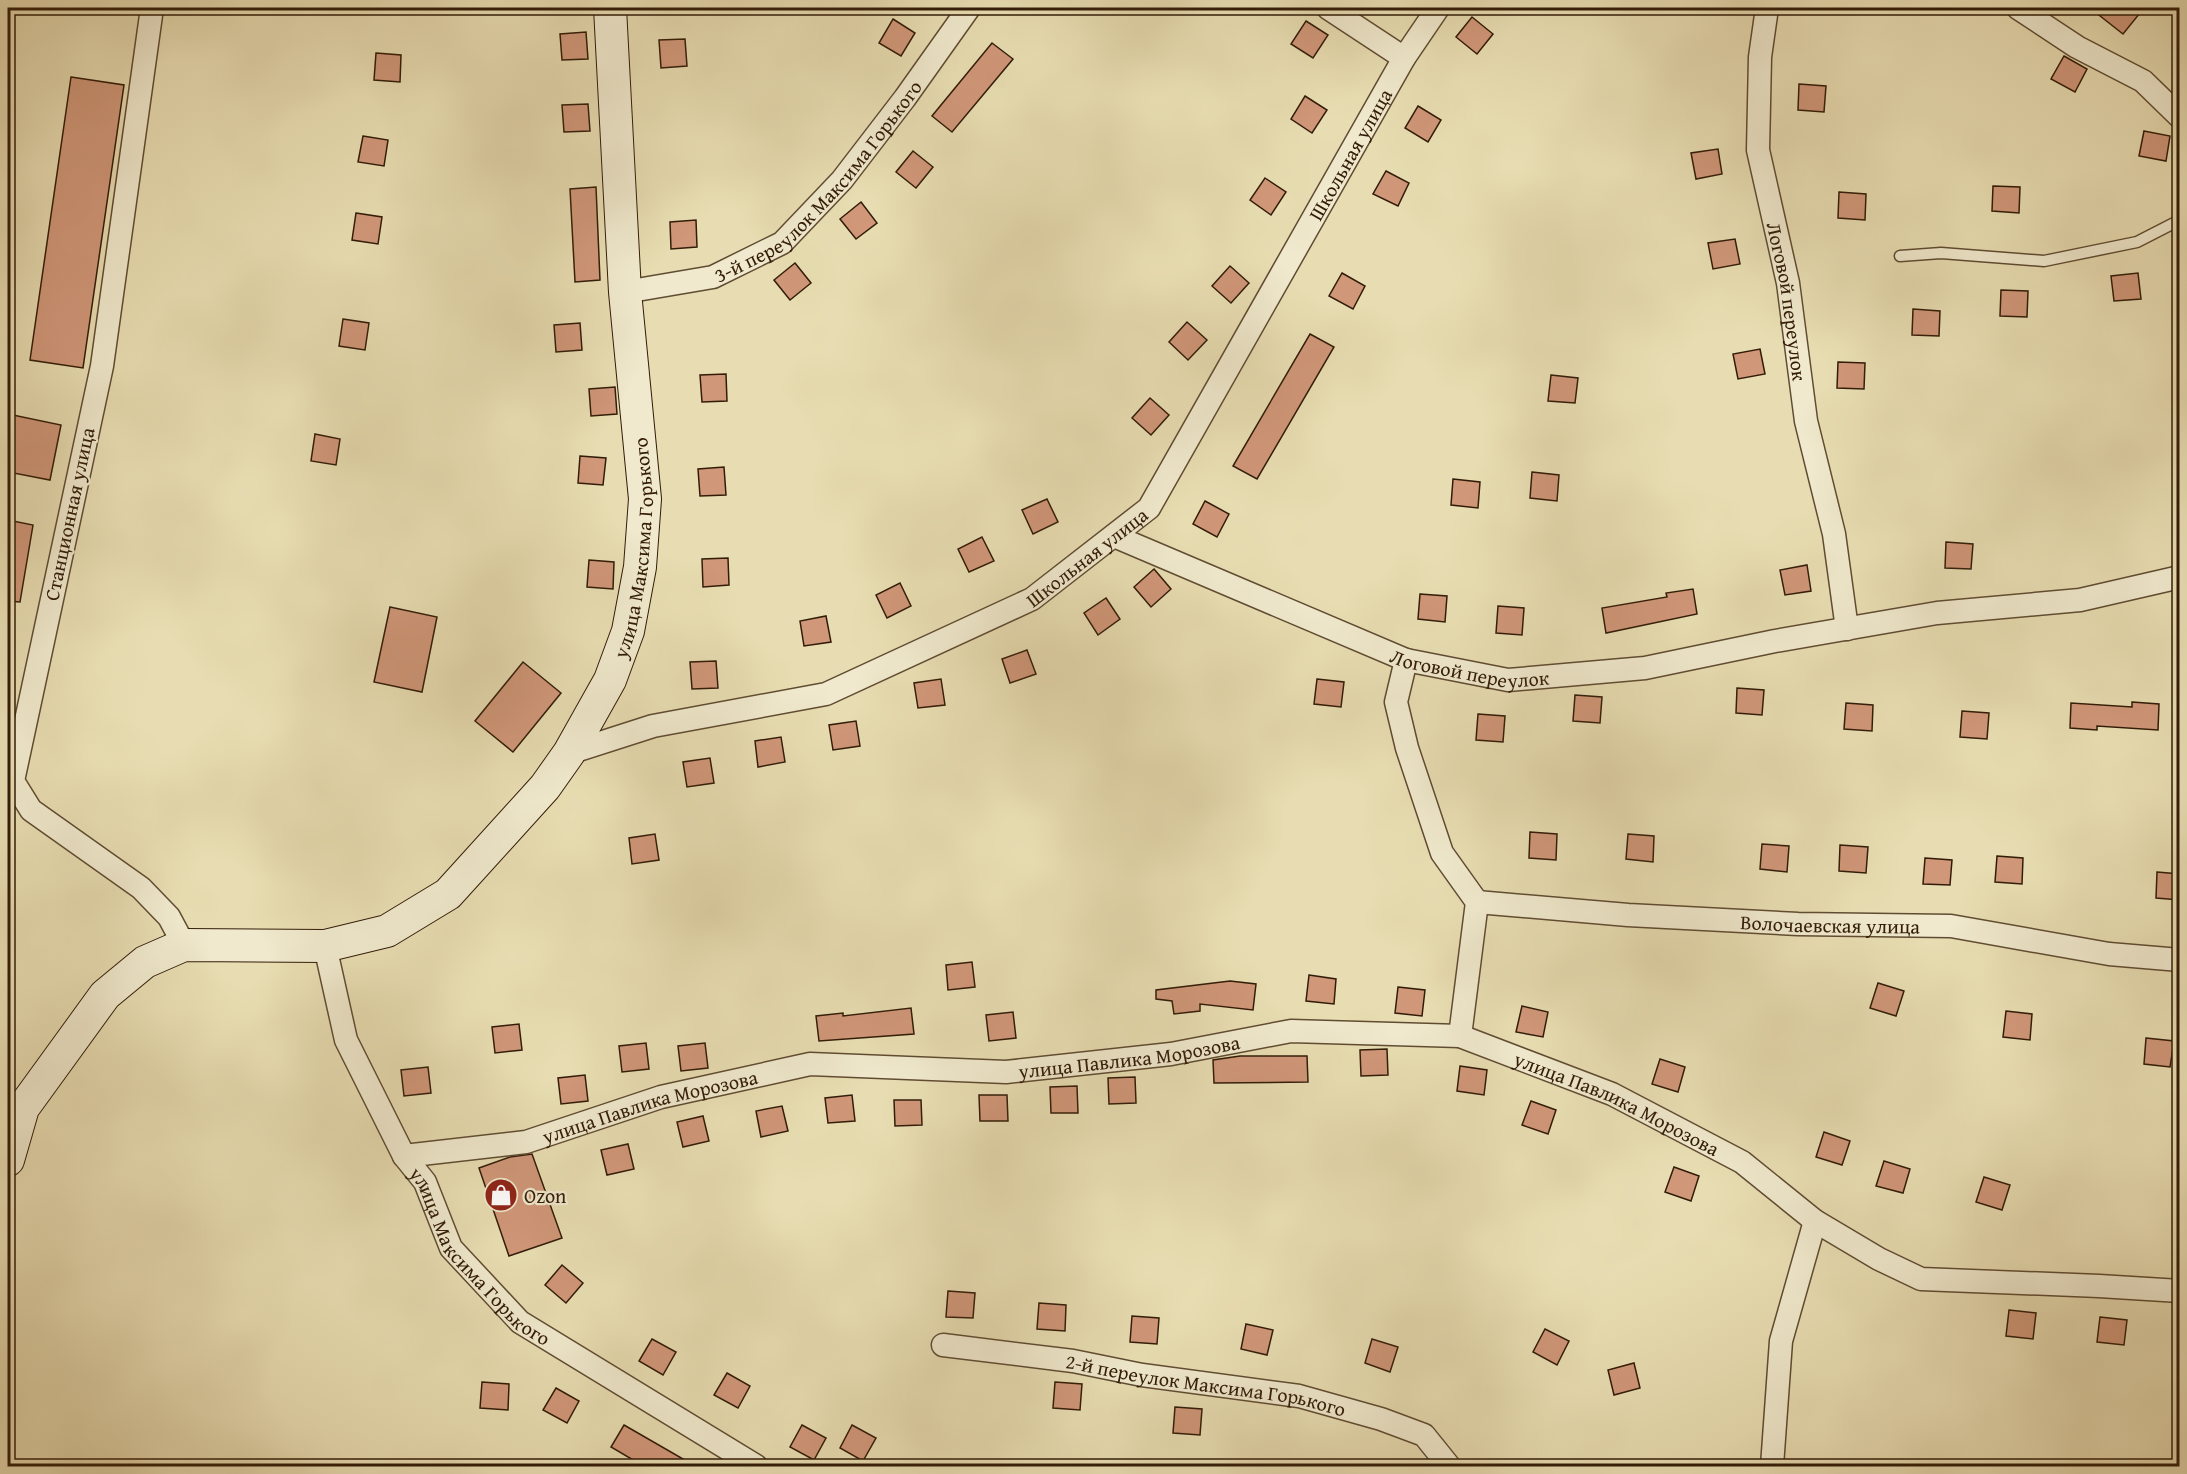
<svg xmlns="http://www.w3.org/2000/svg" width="2187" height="1474" viewBox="0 0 2187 1474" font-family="'Gentium Book Plus',serif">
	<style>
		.building { fill: #d09779; stroke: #321c08; stroke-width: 1.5 }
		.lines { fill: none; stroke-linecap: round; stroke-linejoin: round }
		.lane-casing { stroke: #604c32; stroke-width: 13 }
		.street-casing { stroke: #604c32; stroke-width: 25 }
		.secondary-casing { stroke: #321c08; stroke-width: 34 }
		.lane { stroke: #f0e9cd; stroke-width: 10 }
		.street { stroke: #f0e9cd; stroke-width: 22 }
		.secondary { stroke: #f0e9cd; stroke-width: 32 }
		.labels { text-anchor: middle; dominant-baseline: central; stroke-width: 4.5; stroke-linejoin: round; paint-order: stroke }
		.street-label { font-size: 20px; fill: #321c08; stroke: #f0e9cd }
		.poi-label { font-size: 20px; fill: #321c08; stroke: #f0e9cd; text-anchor: start }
	</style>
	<rect width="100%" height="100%" fill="#e8ddb2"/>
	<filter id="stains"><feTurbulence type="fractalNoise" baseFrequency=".00333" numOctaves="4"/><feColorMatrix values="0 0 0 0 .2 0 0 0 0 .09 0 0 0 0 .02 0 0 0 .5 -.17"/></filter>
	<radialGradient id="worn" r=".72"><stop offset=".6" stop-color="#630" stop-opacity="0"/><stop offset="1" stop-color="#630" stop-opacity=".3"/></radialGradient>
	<g class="building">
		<polygon points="2090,8 2144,8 2123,34"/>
		<polygon points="1472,17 1493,34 1477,54 1456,37"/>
		<polygon points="893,19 915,33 901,56 879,43"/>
		<polygon points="1306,21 1328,35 1313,58 1291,44"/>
		<polygon points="586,32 588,59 562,60 560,34"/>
		<polygon points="685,39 687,66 661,68 659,40"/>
		<polygon points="992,43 1013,59 952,132 932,116"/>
		<polygon points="376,53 401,55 400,82 374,80"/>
		<polygon points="2064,56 2087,69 2075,92 2051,79"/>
		<polygon points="71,77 124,85 83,368 30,360"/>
		<polygon points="1799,84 1826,86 1824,112 1798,110"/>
		<polygon points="1305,96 1327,110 1312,133 1291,119"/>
		<polygon points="588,104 590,131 564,132 562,105"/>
		<polygon points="1418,106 1441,120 1428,142 1405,128"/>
		<polygon points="2144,131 2170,136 2166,161 2139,156"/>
		<polygon points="363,136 388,140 384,166 358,162"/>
		<polygon points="1718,149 1722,174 1696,179 1691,153"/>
		<polygon points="913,151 933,167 916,188 896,172"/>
		<polygon points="1386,171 1409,183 1398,206 1373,194"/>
		<polygon points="1265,178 1286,192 1271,215 1250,200"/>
		<polygon points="1993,186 2020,187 2019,213 1992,211"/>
		<polygon points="596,187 600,280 575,282 570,189"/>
		<polygon points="1839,192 1866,194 1865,220 1838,218"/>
		<polygon points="861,202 877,223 856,239 840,219"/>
		<polygon points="356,213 382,217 378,244 352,240"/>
		<polygon points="696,220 697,247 671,249 670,222"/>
		<polygon points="1735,239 1740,264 1713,269 1708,243"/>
		<polygon points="795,263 811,283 790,300 774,280"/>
		<polygon points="1230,266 1249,283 1231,303 1212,286"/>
		<polygon points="1342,273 1365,286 1353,309 1329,296"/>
		<polygon points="2138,273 2141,299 2114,301 2111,276"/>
		<polygon points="2001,290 2028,291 2027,317 2000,316"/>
		<polygon points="1913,309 1940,311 1939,336 1912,335"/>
		<polygon points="343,319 369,323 365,350 339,346"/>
		<polygon points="1187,322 1207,340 1188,360 1169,342"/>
		<polygon points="580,323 582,350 556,352 554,325"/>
		<polygon points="1310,334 1334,347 1257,479 1233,466"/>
		<polygon points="1760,349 1765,374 1738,379 1733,354"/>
		<polygon points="1838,362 1865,363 1864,389 1837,388"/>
		<polygon points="726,374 727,401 702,402 700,375"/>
		<polygon points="1551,375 1578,378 1575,403 1548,401"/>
		<polygon points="615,387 617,414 591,416 589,389"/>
		<polygon points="1150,398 1169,415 1151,435 1132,418"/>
		<polygon points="8,414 61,425 50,480 8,472"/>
		<polygon points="315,434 340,439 336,465 311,461"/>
		<polygon points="580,456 606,458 603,485 578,483"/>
		<polygon points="724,467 726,495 700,496 698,469"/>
		<polygon points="1532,472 1559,475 1557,501 1530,498"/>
		<polygon points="1453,479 1480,482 1478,508 1451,505"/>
		<polygon points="1047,499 1058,522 1033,534 1022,510"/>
		<polygon points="1205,501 1229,514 1217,537 1193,524"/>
		<polygon points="8,520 33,525 20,602 8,601"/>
		<polygon points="982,537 994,561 969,572 958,549"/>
		<polygon points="1946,542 1973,544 1971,569 1945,568"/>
		<polygon points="728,558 729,585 703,587 702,559"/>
		<polygon points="589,560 614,562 613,589 587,587"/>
		<polygon points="1807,565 1811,591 1785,595 1780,570"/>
		<polygon points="1154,569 1171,589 1151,607 1134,587"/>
		<polygon points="900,583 911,606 887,618 876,595"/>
		<polygon points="1693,589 1697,614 1606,633 1602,608 1667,597 1666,593"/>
		<polygon points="1420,594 1447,596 1445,622 1418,619"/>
		<polygon points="1106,598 1120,619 1098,635 1084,613"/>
		<polygon points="1498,606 1524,608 1522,635 1496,633"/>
		<polygon points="390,607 437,617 422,692 374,682"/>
		<polygon points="826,616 831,642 804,646 800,621"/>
		<polygon points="1027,650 1036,674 1010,683 1002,659"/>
		<polygon points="716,661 718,688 692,689 690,662"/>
		<polygon points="523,662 561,693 513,752 475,721"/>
		<polygon points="941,679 945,705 918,708 914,683"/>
		<polygon points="1317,679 1344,682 1341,707 1314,704"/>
		<polygon points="1737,688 1764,690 1762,715 1736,713"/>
		<polygon points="1575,695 1602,697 1600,723 1573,721"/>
		<polygon points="2132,702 2159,704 2158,730 2097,726 2097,730 2070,728 2071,703 2132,707"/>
		<polygon points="1846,703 1873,705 1872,731 1844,729"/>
		<polygon points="1962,711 1989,713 1987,739 1960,737"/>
		<polygon points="1478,714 1505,716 1503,742 1476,740"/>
		<polygon points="856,721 860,746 833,750 829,725"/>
		<polygon points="781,737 785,762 758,767 755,741"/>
		<polygon points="710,758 714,783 687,787 683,762"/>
		<polygon points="1530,832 1557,834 1556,860 1529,858"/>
		<polygon points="655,834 659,860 632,864 629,838"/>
		<polygon points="1628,834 1654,836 1653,862 1626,859"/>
		<polygon points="1762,844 1789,846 1787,872 1760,869"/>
		<polygon points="1840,845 1868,847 1866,873 1839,871"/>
		<polygon points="1997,856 2023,858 2022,884 1995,882"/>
		<polygon points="1925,858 1952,860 1950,885 1923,884"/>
		<polygon points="2157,872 2180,874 2180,900 2156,898"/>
		<polygon points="972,962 975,987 948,990 946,965"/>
		<polygon points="1309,975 1336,979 1334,1004 1306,1001"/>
		<polygon points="1230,981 1256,984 1253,1010 1200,1004 1200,1011 1174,1014 1172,1001 1156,999 1156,990"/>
		<polygon points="1878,983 1904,991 1896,1016 1870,1008"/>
		<polygon points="1398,987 1425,990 1422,1016 1395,1013"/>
		<polygon points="1522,1006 1548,1012 1543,1037 1516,1032"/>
		<polygon points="911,1008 914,1034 819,1041 816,1016 843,1013 843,1016"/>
		<polygon points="2006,1011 2032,1014 2030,1040 2003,1037"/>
		<polygon points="1013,1012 1016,1038 989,1041 986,1015"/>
		<polygon points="519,1024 522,1050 495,1053 492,1027"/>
		<polygon points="2146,1038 2174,1041 2170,1067 2144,1064"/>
		<polygon points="646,1043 649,1069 622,1072 619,1046"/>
		<polygon points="705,1043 708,1068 681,1071 678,1046"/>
		<polygon points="1387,1049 1388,1075 1361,1076 1360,1050"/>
		<polygon points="1240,1056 1307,1056 1308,1082 1214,1083 1213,1060"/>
		<polygon points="1660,1059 1685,1067 1678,1092 1652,1084"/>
		<polygon points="1460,1066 1487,1070 1484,1095 1457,1091"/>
		<polygon points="428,1067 431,1093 404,1096 401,1070"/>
		<polygon points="585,1075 588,1101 561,1104 558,1078"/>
		<polygon points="1135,1077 1136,1103 1109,1104 1108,1078"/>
		<polygon points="1077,1086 1078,1113 1051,1113 1050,1087"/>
		<polygon points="852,1095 855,1121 828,1123 825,1098"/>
		<polygon points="979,1095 1007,1095 1008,1121 980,1121"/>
		<polygon points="894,1100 921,1100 922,1125 895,1126"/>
		<polygon points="1531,1101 1556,1110 1548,1134 1522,1125"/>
		<polygon points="782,1106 788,1131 761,1137 756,1111"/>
		<polygon points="703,1116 709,1141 683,1147 677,1122"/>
		<polygon points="1824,1132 1850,1141 1842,1165 1816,1157"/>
		<polygon points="628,1144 634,1169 607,1175 601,1150"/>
		<polygon points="532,1154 562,1238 509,1256 479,1168 510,1157"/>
		<polygon points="1884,1161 1910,1169 1903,1193 1876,1186"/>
		<polygon points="1674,1167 1699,1176 1691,1201 1665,1192"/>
		<polygon points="1984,1177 2010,1185 2002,1210 1976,1202"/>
		<polygon points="562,1265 583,1283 566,1303 545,1285"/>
		<polygon points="948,1291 975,1293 973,1318 946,1317"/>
		<polygon points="1039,1303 1066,1305 1065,1331 1037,1329"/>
		<polygon points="2009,1310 2036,1313 2033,1339 2006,1336"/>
		<polygon points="1132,1316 1159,1318 1157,1344 1130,1342"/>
		<polygon points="2100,1317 2127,1320 2124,1345 2097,1342"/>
		<polygon points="1246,1324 1273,1330 1267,1355 1241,1349"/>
		<polygon points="1545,1329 1569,1341 1557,1365 1533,1352"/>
		<polygon points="652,1339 676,1352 663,1375 639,1361"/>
		<polygon points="1372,1339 1398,1347 1390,1372 1365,1363"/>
		<polygon points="1634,1363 1640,1388 1614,1395 1608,1370"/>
		<polygon points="727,1373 750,1386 738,1408 714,1395"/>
		<polygon points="482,1382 509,1384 508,1410 480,1408"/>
		<polygon points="1055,1382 1082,1384 1080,1410 1053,1408"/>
		<polygon points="556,1388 579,1401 567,1423 543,1410"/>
		<polygon points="1175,1407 1202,1409 1200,1435 1173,1433"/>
		<polygon points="624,1425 697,1467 645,1467 611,1447"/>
		<polygon points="802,1425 826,1438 814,1460 790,1447"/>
		<polygon points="852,1425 876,1438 863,1461 840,1448"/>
	</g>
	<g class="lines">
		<g class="lane-casing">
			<polyline id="lane" points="1900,256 1941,253 2044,261 2137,242 2180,220"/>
		</g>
		<g class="street-casing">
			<g id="street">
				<polyline points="152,8 102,366 13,781 31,810 141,888 169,917 184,945"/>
				<polyline points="1328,8 1404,58"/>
				<path id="s1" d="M1767 8 1760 57 1758 150 1788 283 1806 421 1834 534 1847 629"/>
				<polyline points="2018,8 2077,47 2143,81 2180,117"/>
				<path id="s2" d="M625 292 713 277 782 243 842 180 905 98 969 8"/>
				<path id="s3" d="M1114 536 1406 660 1508 680 1645 668 1775 641 1937 613 2080 600 2180 577"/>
				<polyline points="1406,660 1396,702 1407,748 1442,853 1477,902 1460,1036"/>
				<path id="s4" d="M569 753 653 726 826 694 1032 599 1149 508 1404 58 1438 8"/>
				<path id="s5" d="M1477 902 1628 915 1798 924 1951 926 2109 954 2180 960"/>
				<path id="s6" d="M325 946 346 1040 404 1156 425 1182 451 1248 520 1322 756 1466"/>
				<path id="s7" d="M404 1156 526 1142 661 1097 810 1064 1006 1072 1171 1054 1291 1031 1460 1036 1612 1094 1742 1162 1815 1221 1879 1259 1921 1279 2099 1286 2180 1291"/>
				<path id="s8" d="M943 1345 1073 1361 1142 1375 1299 1396 1381 1419 1424 1435 1449 1466"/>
				<polyline points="1772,1466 1781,1341 1815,1221"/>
			</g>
		</g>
		<g class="secondary-casing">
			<g id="secondary">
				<path id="s9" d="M8 1160 23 1108 105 995 145 962 184 945 325 946 387 931 448 894 545 787 569 753 610 680 628 631 640 567 645 499 625 292 610 8"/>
			</g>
		</g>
		<use href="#lane" class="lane"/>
		<use href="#street" class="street"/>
		<use href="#secondary" class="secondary"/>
	</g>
	<defs>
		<g id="shop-disc" transform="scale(1.725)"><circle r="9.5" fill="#8f2418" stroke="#f0e9cd"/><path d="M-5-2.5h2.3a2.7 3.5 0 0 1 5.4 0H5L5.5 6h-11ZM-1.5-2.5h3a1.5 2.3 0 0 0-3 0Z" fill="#fff"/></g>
	</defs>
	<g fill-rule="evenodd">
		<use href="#shop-disc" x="501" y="1195"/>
	</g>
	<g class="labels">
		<g class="street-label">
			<text stroke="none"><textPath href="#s4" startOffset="1046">Школьная улица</textPath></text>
			<text stroke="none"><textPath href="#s2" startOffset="234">3-й переулок Максима Горького</textPath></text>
			<text stroke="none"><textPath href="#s1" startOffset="297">Логовой переулок</textPath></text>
			<text transform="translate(69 514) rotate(-78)">Станционная улица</text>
			<text stroke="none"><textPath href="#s9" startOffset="970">улица Максима Горького</textPath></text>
			<text stroke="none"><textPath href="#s4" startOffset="560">Школьная улица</textPath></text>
			<text stroke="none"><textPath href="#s3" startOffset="382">Логовой переулок</textPath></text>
			<text stroke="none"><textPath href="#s5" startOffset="354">Волочаевская улица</textPath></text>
			<text stroke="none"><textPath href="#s7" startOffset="738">улица Павлика Морозова</textPath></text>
			<text stroke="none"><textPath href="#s7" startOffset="1242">улица Павлика Морозова</textPath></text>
			<text stroke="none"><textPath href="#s7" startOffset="252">улица Павлика Морозова</textPath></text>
			<text stroke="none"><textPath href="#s6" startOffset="354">улица Максима Горького</textPath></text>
			<text stroke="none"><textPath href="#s8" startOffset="266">2-й переулок Максима Горького</textPath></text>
		</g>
		<g class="poi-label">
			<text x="524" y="1195">Ozon</text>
		</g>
	</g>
	<rect width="2187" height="1474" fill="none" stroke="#e8ddb2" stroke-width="30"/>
	<rect x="9" y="9" width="2169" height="1456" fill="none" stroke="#321c08" stroke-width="3"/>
	<rect x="15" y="15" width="2157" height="1444" fill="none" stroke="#321c08" stroke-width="1.5"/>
	<rect width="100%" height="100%" filter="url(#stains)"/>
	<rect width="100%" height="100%" fill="url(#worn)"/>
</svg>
